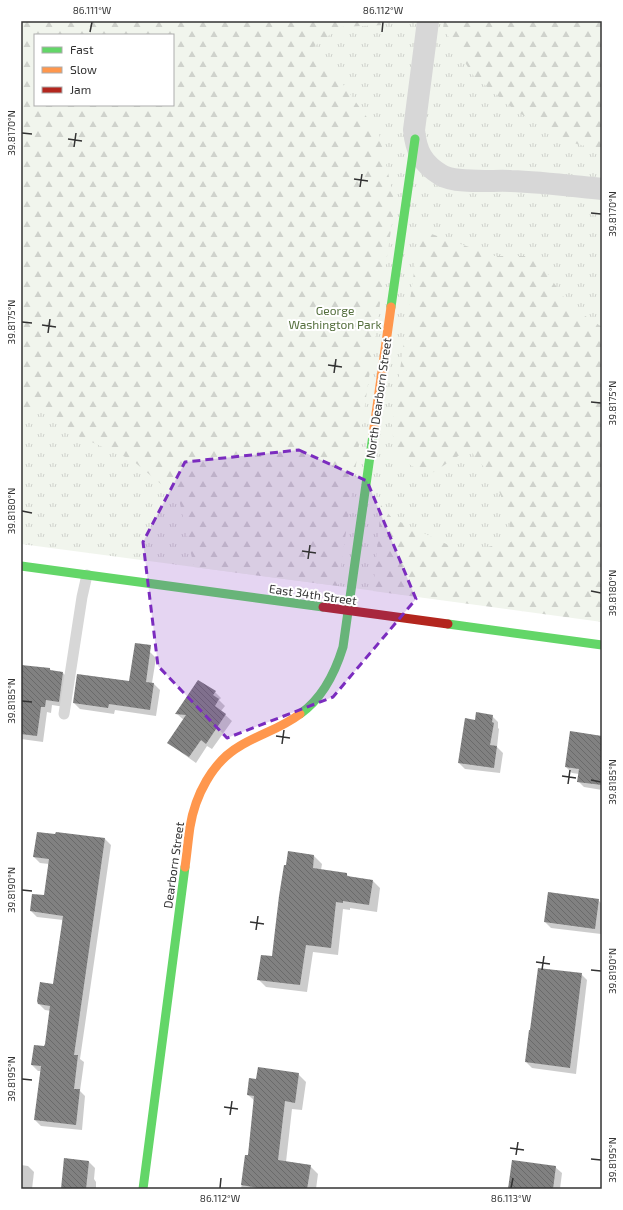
<svg xmlns="http://www.w3.org/2000/svg" width="623" height="1210" viewBox="0 0 623 1210" font-family="'Exo 2',sans-serif">
	<style>
		.grass { fill: url(#grass-tufts); fill-rule: evenodd }
		.forest { fill: url(#forest-firs); fill-rule: evenodd }
		.shadow { fill: #0003 }
		.building { fill: url(#building-back-hatch) }
		.lines { fill: none; stroke-linecap: round; stroke-linejoin: round }
		.lane { stroke: #d7d7d7; stroke-width: 11 }
		.street { stroke: #d7d7d7; stroke-width: 22 }
		.fast { stroke: #63d668; stroke-width: 9 }
		.slow { stroke: #ff974d; stroke-width: 9 }
		.jam { stroke: #b3261e; stroke-width: 9 }
		.marked { fill: #7b2cbf; fill-opacity: 0.2; stroke: #7b2cbf; stroke-width: 3; stroke-dasharray: 8 5; stroke-linejoin: round }
		.ticks { fill: none; stroke: #333; stroke-width: 1.5 }
		.labels { text-anchor: middle; dominant-baseline: central; stroke-width: 4; stroke-linejoin: round; paint-order: stroke }
		.park-label { font-size: 12px; fill: #56703f; stroke: #fff }
		.street-label { font-size: 12px; fill: #333; stroke: #fff }
		.neatline { fill: none; stroke: #333; stroke-width: 1.5 }
		.ticks-label { font-size: 10px; text-anchor: middle; fill: #333 }
	</style>
	<defs>
		<pattern id="grass-tufts" width="24" height="20" patternUnits="userSpaceOnUse"><rect width="24" height="20" fill="#f1f5ed"/><path d="M3 7l-1-3M5 7V3M7 7l1-3M15 17l-1-3M17 17v-4M19 17l1-3" fill="none" stroke="#cfd2cc"/></pattern>
		<pattern id="forest-firs" width="22" height="20" patternUnits="userSpaceOnUse"><rect width="22" height="20" fill="#f1f5ed"/><path d="M5 1l3.5 6h-7zM16 11l3.5 6h-7z" fill="#cfd2cc"/></pattern>
		<pattern id="building-back-hatch" width="6" height="6" patternUnits="userSpaceOnUse"><rect width="6" height="6" fill="#818181"/><path d="M-1 5l2 2M0 0l6 6M5-1l2 2" fill="none" stroke="#6a6a6a"/></pattern>
	</defs>
	<rect width="100%" height="100%" fill="#fff"/>
	<path class="grass" d="M21 21H602V621L21 544ZM35 35H173V105H35Z"/>
	<g class="forest">
		<path d="M21 21H386L384 25 340 27 312 48 342 83 379 134 395 203 338 586 194 567 179 499 132 460 69 432 41 405 21 427ZM35 35H173V105H35Z"/>
		<polygon points="444,21 602,21 602,150 569,142 516,111 473,75 443,28"/>
		<polygon points="420,230 495,256 535,256 570,306 602,327 602,622 373,591 381,505 392,518 463,552 511,542 509,517 495,481 469,449 429,475 395,457 392,426"/>
	</g>
	<g class="shadow">
		<polygon points="150,652 156,658 152,683 154,684 160,690 156,716 115,710 114,714 80,709 74,703 78,675 130,682"/>
		<polygon points="21,666 50,669 52,672 63,673 69,679 65,707 52,705 51,713 47,712 43,742 21,739"/>
		<polygon points="215,692 221,698 219,700 225,706 221,711 232,721 212,749 207,746 196,763 175,748 169,742 184,720 177,714"/>
		<polygon points="492,716 498,722 498,728 499,729 497,747 503,753 500,773 465,769 459,763 476,721"/>
		<polygon points="602,737 602,790 584,787 578,781 579,774 572,773 566,767"/>
		<polygon points="105,839 111,845 80,1059 84,1062 80,1091 85,1096 82,1130 41,1126 35,1120 41,1071 38,1071 32,1065 46,1044 51,1011 45,1010 39,1004 54,985 63,920 37,917 31,911 45,897 49,864 40,863 34,857"/>
		<polygon points="289,852 314,856 322,864 321,870 346,874 350,877 373,881 380,888 377,912 350,908 350,910 343,909 338,955 313,952 307,992 266,987 258,979 273,957"/>
		<polygon points="598,900 602,904 602,923 601,934 551,928 545,922"/>
		<polygon points="581,974 587,980 576,1074 532,1068 526,1062"/>
		<polygon points="298,1074 306,1082 302,1110 292,1109 286,1162 310,1166 318,1174 316,1189 241,1189 246,1156 249,1157 255,1101 248,1095 257,1080"/>
		<polygon points="89,1162 95,1168 94,1179 96,1182 96,1189 62,1189"/>
		<polygon points="21,1165 28,1166 34,1172 32,1189 21,1189"/>
		<polygon points="555,1167 562,1173 560,1189 509,1189"/>
	</g>
	<g class="building">
		<polygon points="135,643 151,645 146,682 154,683 150,710 109,704 108,708 73,703 77,674 129,681"/>
		<polygon points="21,665 50,668 50,670 63,672 59,702 46,700 45,707 41,707 37,736 21,734"/>
		<polygon points="198,680 216,691 213,695 219,699 215,706 226,714 206,744 201,740 189,757 167,743 186,715 175,714"/>
		<polygon points="476,712 493,715 492,722 494,723 490,745 497,746 494,768 458,763 465,718 475,720"/>
		<polygon points="570,731 602,736 602,785 577,782 579,769 565,767"/>
		<polygon points="37,832 55,834 56,832 105,838 74,1055 78,1055 74,1089 80,1089 76,1125 34,1120 41,1066 31,1065 34,1045 44,1046 45,1044 50,1006 38,1004 37,1001 40,982 53,984 63,916 30,911 32,894 44,895 49,859 33,857"/>
		<polygon points="288,851 314,855 313,868 347,873 347,876 373,880 369,905 343,901 343,903 336,902 331,948 306,945 300,985 257,980 261,955 272,956 279,896 284,865 286,865"/>
		<polygon points="548,892 599,899 595,929 544,922"/>
		<polygon points="538,968 582,973 570,1068 525,1062 529,1030 530,1030"/>
		<polygon points="258,1067 299,1073 295,1103 285,1101 278,1160 311,1165 307,1189 264,1189 241,1185 245,1155 248,1155 254,1096 247,1095 249,1078 256,1079"/>
		<polygon points="64,1158 89,1161 86,1189 61,1189"/>
		<polygon points="512,1160 556,1166 553,1189 508,1189"/>
	</g>
	<g class="lines">
		<polyline class="lane" points="64,714 82,597 87,575"/>
		<path class="street" d="M428 21 414 130C416 152 423 164 441 175 456 184 493 180 511 181 541 182 572 186 602 189"/>
		<g class="fast">
			<polyline points="391,307 415,139"/>
			<polyline points="21,566 323,607"/>
			<polyline points="448,624 602,645"/>
			<path d="M300 714C323 698 335 673 343 647L373 435"/>
			<polyline points="143,1189 185,867"/>
		</g>
		<g class="slow">
			<polyline points="373,435 391,307"/>
			<path d="M185 867C187 854 188 840 190 827 195 796 212 762 240 746 260 734 282 728 300 714"/>
		</g>
		<polyline class="jam" points="323,607 448,624"/>
	</g>
	<path class="marked" d="M299 450 367 481 416 599 333 697 227 738 158 666 143 542 185 462Z"/>
	<path class="ticks" d="M90 32 92 22M382 32 383 22M22 133 32 134M68 139 82 141M74 147 76 133M354 179 368 181M360 187 362 174M591 213 601 214M22 322 32 323M42 325 56 327M48 333 50 319M328 365 342 367M334 373 336 359M591 402 601 403M22 511 32 513M302 551 316 553M308 559 310 545M591 591 601 593M22 701 32 702M276 736 290 738M282 744 284 730M562 776 576 778M591 780 601 782M568 784 570 770M22 890 32 891M250 922 264 924M256 930 258 916M536 962 550 964M542 970 544 956M591 970 601 971M22 1079 32 1080M224 1107 238 1109M230 1115 232 1101M510 1148 524 1150M516 1155 518 1142M591 1159 601 1160M220 1188 221 1178M511 1188 513 1178"/>
	<g class="labels">
		<g class="park-label">
			<text x="335" y="310">George<tspan x="335" dy="14">Washington Park</tspan></text>
		</g>
		<g class="street-label">
			<text transform="translate(378 398) rotate(-82)">North Dearborn Street</text>
			<text transform="translate(313 594) rotate(8)">East 34th Street</text>
			<text transform="translate(173 865) rotate(-82)">Dearborn Street</text>
		</g>
	</g>
	<rect width="623" height="1210" fill="none" stroke="#ffffff" stroke-width="44"/>
	<rect x="34" y="34" width="140" height="72" fill="#ffffff" stroke="#adadad"/>
	<rect x="42" y="47" width="20" height="6" fill="#63d668" stroke="#adadad"/>
	<text x="70" y="54" font-size="12" fill="#333333">Fast</text>
	<rect x="42" y="67" width="20" height="6" fill="#ff974d" stroke="#adadad"/>
	<text x="70" y="74" font-size="12" fill="#333333">Slow</text>
	<rect x="42" y="87" width="20" height="6" fill="#b3261e" stroke="#adadad"/>
	<text x="70" y="94" font-size="12" fill="#333333">Jam</text>
	<rect x="22" y="22" width="579" height="1166" class="neatline"/>
	<g class="ticks-label">
		<text x="92" y="14">86.111°W</text>
		<text x="383" y="14">86.112°W</text>
		<text transform="translate(11 133) rotate(-90)" y="4">39.8170°N</text>
		<text transform="translate(612 214) rotate(-90)" y="4">39.8170°N</text>
		<text transform="translate(11 322) rotate(-90)" y="4">39.8175°N</text>
		<text transform="translate(612 403) rotate(-90)" y="4">39.8175°N</text>
		<text transform="translate(11 511) rotate(-90)" y="4">39.8180°N</text>
		<text transform="translate(612 593) rotate(-90)" y="4">39.8180°N</text>
		<text transform="translate(11 701) rotate(-90)" y="4">39.8185°N</text>
		<text transform="translate(612 782) rotate(-90)" y="4">39.8185°N</text>
		<text transform="translate(11 890) rotate(-90)" y="4">39.8190°N</text>
		<text transform="translate(612 971) rotate(-90)" y="4">39.8190°N</text>
		<text transform="translate(11 1079) rotate(-90)" y="4">39.8195°N</text>
		<text transform="translate(612 1160) rotate(-90)" y="4">39.8195°N</text>
		<text x="220" y="1202">86.112°W</text>
		<text x="511" y="1202">86.113°W</text>
	</g>
</svg>
